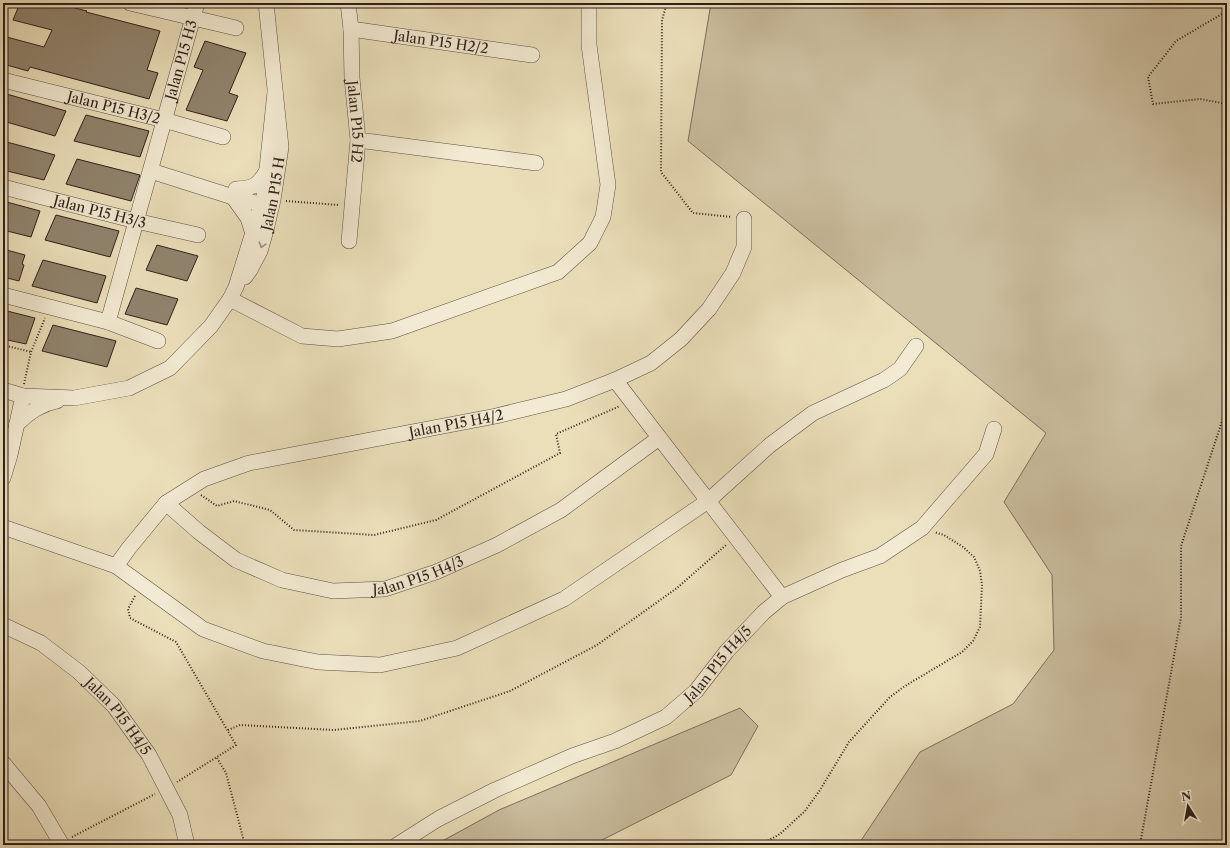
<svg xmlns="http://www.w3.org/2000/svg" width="1230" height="848" viewBox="0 0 1230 848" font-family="'Libre Caslon Text',serif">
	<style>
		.green { fill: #cbbe9f; stroke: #7c6e5c }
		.building { fill: #90836d; stroke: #2e1f1a }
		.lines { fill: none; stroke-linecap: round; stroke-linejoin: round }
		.minor-casing { stroke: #5d4f42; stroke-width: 16 }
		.path { stroke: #2e1f1a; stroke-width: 2; stroke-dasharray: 1 2; stroke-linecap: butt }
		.minor { stroke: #f2ead2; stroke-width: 15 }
		.oneway { stroke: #9a8f7f }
		.labels { text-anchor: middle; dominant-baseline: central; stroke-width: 3.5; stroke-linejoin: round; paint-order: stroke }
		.street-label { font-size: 14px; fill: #2e1f1a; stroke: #f2ead2 }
	</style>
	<rect width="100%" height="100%" fill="#ebdfba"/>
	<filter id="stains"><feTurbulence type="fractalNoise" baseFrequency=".005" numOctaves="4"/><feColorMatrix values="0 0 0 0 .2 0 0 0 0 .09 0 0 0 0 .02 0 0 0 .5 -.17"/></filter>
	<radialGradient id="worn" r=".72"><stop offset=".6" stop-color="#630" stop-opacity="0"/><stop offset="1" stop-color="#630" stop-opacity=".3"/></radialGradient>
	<g class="green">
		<polygon points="711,3 1227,3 1227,845 858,845 920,752 1013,704 1054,650 1052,575 1004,502 1046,433 688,141"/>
		<polygon points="740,708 758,726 731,775 592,845 435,845 499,810"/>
	</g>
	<g class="building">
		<polygon points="20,3 56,3 87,11 86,12 160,31 147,70 158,73 149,99 30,67 28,71 3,64 3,36 44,47 52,30 13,20"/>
		<polygon points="205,41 246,53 229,93 238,96 227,121 186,110 203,70 194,67"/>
		<polygon points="3,93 66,111 55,136 3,121"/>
		<polygon points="86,115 149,131 140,157 74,141"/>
		<polygon points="3,141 55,155 44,180 3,170"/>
		<polygon points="77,159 140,175 131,201 66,184"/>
		<polygon points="3,201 40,211 31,237 3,230"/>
		<polygon points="56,215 119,231 110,257 45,240"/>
		<polygon points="157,245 198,256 187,281 146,270"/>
		<polygon points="3,249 25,255 22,264 24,265 19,281 3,277"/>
		<polygon points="43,260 106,276 97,303 32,286"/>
		<polygon points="136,288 178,299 167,325 125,314"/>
		<polygon points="3,310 35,318 26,344 3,339"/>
		<polygon points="53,325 116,341 107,367 42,351"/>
	</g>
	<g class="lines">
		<g class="minor-casing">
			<g id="minor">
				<polyline points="130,3 236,28"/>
				<path id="s1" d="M348 3 351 29 352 78 358 140 349 241"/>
				<path id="s2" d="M351 29 532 55"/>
				<path id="s3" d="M3 80 164 120 223 137"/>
				<polyline points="358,140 536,163"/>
				<polyline points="151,171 233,197 271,207"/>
				<path id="s4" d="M3 187 136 221 198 235"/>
				<path d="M236 189C253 188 257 187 266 172"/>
				<polyline points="233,197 248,218 253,234"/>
				<path id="s5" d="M245 277 250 270 260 251 266 230 273 200 281 147 266 3"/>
				<polyline points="3,295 108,322 158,341"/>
				<polyline points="230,299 302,336 338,339 392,331 558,272 590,243 603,217 608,185 589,45 589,3"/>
				<path id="s6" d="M108 322 197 3"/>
				<polyline points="615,380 782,597"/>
				<polyline points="3,390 23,396 74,398 129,388 170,368 211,326 230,299 236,287 264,197 275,92"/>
				<path d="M17 424C29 412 41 404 57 401"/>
				<polyline points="3,478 10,455 23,396"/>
				<path id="s7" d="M166 503 199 532 236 560 282 580 333 591 385 589 436 572 497 545 561 510 659 438"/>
				<polyline points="3,527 116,566 203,629 263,651 318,662 380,665 457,648 564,599 708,501 770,445 813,413 884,380 900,369 916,346"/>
				<path id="s8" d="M116 566 129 548 166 503 204 479 249 463 496 416 566 399 615 380 651 363 681 339 709 309 733 273 744 247V219"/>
				<path id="s9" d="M3 625 41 643 79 672 114 706 149 755 180 815 187 845"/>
				<polyline points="3,763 39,806 62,845"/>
				<path id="s10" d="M397 845 438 819 495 790 572 756 615 741 666 717 696 691 727 651 764 612 782 597 842 570 880 556 922 528 986 454 994 429"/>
			</g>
		</g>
		<g class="path">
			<polyline points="667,3 662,20 661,172 693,213 732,217"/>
			<polyline points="1227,11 1176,41 1148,77 1153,104 1200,99 1227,104"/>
			<polyline points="286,201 339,205"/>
			<polyline points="3,345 31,352"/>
			<polyline points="24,384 31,352 45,318"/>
			<polyline points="201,495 217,506 234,501 270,510 294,530 374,535 436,520 560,453 556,434 620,406"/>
			<polyline points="135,596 128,609 130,618 176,642 236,745 177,782"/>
			<polyline points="228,730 240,725 334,730 420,721 510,691 597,645 677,588 726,545"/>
			<polyline points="217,758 226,773 245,845"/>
			<polyline points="72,837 155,794"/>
			<polyline points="760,845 780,834 805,811 820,790 849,742 890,697 905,686 962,652 973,641 980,627 982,585 980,571 974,557 963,547 944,535 934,532"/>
			<polyline points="1140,845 1181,617 1181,546 1227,406"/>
		</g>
		<use href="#minor" class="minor"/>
	</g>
	<defs><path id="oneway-chevron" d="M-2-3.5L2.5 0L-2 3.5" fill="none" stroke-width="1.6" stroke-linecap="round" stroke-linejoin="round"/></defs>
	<use class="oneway" href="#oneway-chevron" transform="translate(262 245) rotate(107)"/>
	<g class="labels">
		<g class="street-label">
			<text stroke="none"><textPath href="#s2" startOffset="91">Jalan P15 H2/2</textPath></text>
			<text stroke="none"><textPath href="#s6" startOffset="272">Jalan P15 H3</textPath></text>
			<text stroke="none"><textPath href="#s3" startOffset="114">Jalan P15 H3/2</textPath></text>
			<text stroke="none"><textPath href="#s1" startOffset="119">Jalan P15 H2</textPath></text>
			<text stroke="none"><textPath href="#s5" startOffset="89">Jalan P15 H</textPath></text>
			<text stroke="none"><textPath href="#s4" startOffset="100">Jalan P15 H3/3</textPath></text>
			<text stroke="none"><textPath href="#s8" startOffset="384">Jalan P15 H4/2</textPath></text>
			<text stroke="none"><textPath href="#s7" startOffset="280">Jalan P15 H4/3</textPath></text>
			<text stroke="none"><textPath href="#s10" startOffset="373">Jalan P15 H4/5</textPath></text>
			<text stroke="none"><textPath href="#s9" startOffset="149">Jalan P15 H4/5</textPath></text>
		</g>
	</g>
	<rect width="1230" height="848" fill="none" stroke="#ebdfba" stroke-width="16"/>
	<rect x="4" y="4" width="1222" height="840" fill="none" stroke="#2e1f1a" stroke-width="2"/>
	<rect x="8" y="8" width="1214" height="832" fill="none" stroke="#2e1f1a"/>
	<g transform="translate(1188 806) rotate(349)" stroke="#f2ead2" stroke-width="3" paint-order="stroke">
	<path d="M0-3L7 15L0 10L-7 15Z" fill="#2e1f1a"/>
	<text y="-6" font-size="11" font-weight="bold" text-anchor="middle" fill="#2e1f1a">N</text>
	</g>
	<rect width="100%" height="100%" filter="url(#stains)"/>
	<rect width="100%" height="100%" fill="url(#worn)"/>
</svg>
